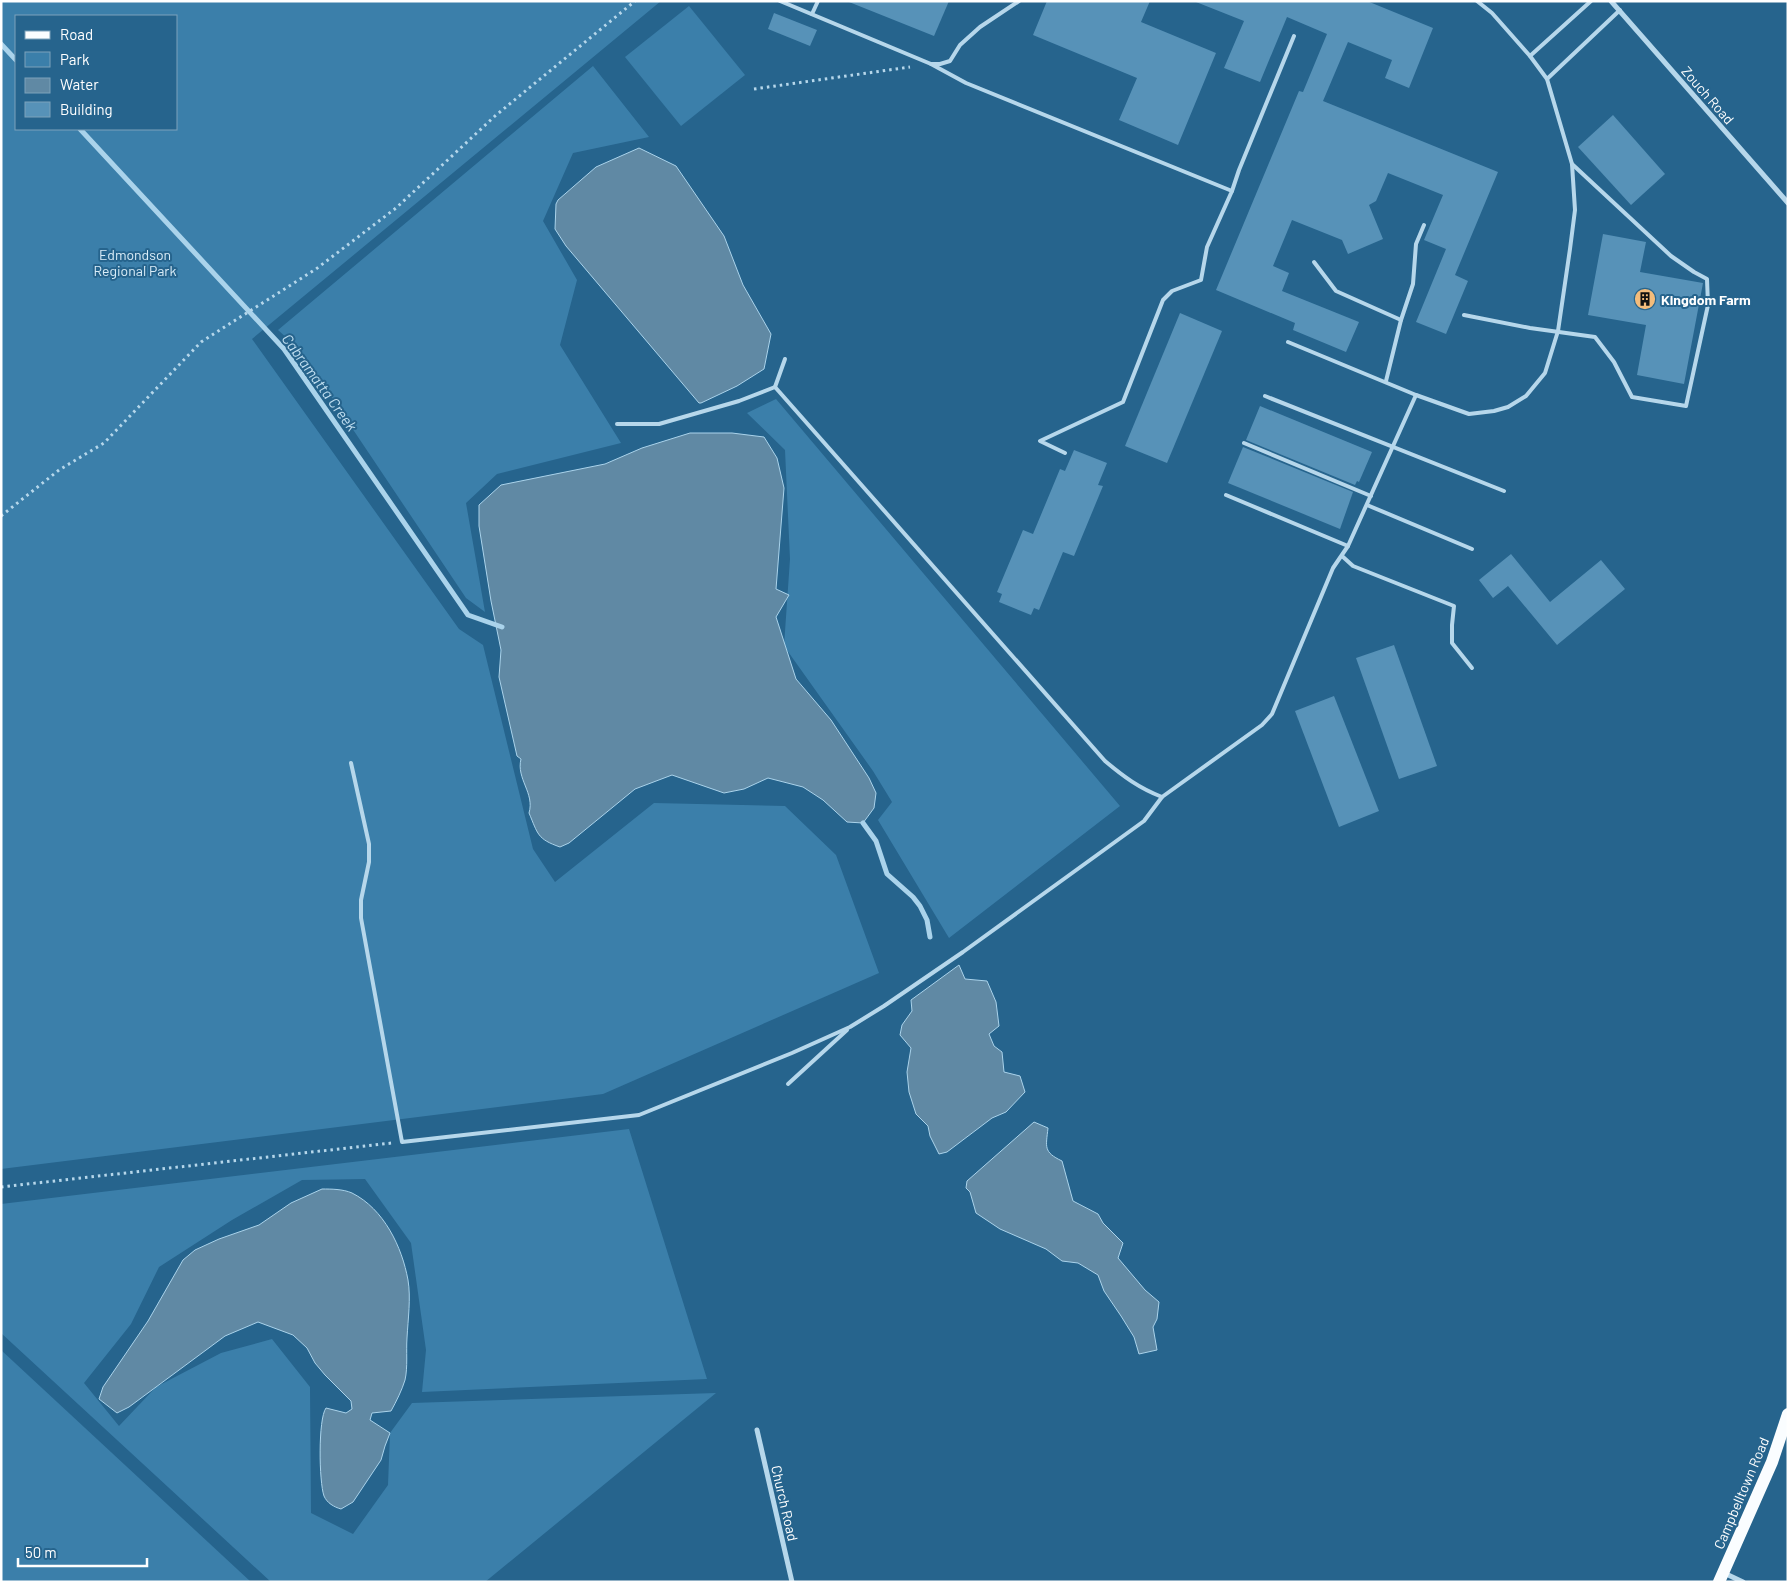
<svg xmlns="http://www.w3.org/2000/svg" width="1789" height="1583" viewBox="0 0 1789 1583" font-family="Barlow,sans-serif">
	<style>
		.green { fill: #3b7faa; fill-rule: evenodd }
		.water { fill: #6089a4; stroke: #aad3eb }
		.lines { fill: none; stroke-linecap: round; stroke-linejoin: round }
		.stream { stroke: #aad3eb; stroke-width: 5 }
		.building { fill: #5792b8 }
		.path { stroke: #b6d7eb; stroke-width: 3; stroke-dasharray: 2.5 4; stroke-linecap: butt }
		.service { stroke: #b6d7eb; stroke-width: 4 }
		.minor { stroke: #b6d7eb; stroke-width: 5 }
		.primary { stroke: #fafdff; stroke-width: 12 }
		.labels { text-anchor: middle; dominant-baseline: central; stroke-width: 4; stroke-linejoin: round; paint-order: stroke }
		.street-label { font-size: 14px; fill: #fff; stroke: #26648d }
		.park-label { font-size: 14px; fill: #daedf8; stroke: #26648d }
		.poi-label { font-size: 14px; font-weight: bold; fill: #fff; stroke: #26648d; text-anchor: start }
		.water-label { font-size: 15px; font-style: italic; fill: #c2e0f2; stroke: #26648d }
	</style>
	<rect width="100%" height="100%" fill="#26648d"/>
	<g class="green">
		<path d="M1 1H661L252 339 459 629 483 645 533 849 555 882 654 803 785 806 836 855 879 973 603 1094 1 1169ZM16 16H176V129H16Z"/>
		<polygon points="689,6 745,75 681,126 625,57"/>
		<polygon points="593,66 649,137 573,153 543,221 577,280 560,345 621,443 497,474 466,503 485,612 466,598 299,349 278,330"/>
		<polygon points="776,399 1120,806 949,938 878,820 892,802 873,771 784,646 790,559 785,450 747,413"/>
		<polygon points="629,1129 707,1379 422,1392 426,1350 411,1243 365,1179 302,1180 232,1220 159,1267 131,1324 84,1383 119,1426 156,1387 221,1353 272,1339 310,1387 311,1513 353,1534 388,1485 390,1433 412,1403 716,1393 485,1582 271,1582 1,1333 1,1204"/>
		<polygon points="1,1350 251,1582 1,1582"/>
	</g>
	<g class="water">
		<polygon points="639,148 676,166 724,236 743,285 771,334 764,369 737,386 701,403 699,403 566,246 555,229 556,204 558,200 596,167"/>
		<path d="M690 433H732L764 437 777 458 784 488 776 589 789 595 776 617 796 679 831 720 869 778 876 793 874 808 863 823 847 822 823 800 803 787 768 778 744 789 724 793 672 775 635 789 569 843 560 847C537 839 538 834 529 813 535 793 516 779 521 759L517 756 499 677 501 650 491 601 479 526V505L501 485 605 464 642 448Z"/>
		<polygon points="959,965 965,979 987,981 996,1002 999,1026 989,1034 994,1046 1002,1052 1004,1072 1020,1076 1025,1092 1006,1112 992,1118 947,1152 939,1154 930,1136 928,1126 916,1114 909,1092 907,1072 911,1048 900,1035 902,1025 912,1011 911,1000"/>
		<path d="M1034 1122 1048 1128C1046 1147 1043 1152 1062 1161L1073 1201 1098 1214 1103 1223 1123 1243 1118 1258 1145 1290 1159 1302 1157 1319 1153 1327 1157 1350 1139 1354 1134 1337 1121 1316 1104 1291 1098 1275 1078 1263 1062 1261 1046 1249 1000 1229 976 1213 970 1192 966 1188 967 1181Z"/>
		<path d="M322 1189C331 1189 343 1189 352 1193 384 1209 402 1247 408 1280 411 1298 408 1319 407 1338 406 1351 408 1367 405 1380 402 1390 396 1402 391 1411L372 1413 370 1420 390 1433 385 1446 381 1460 353 1502 341 1509C334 1507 327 1503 324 1496 319 1482 318 1419 326 1408L346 1413 352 1409 351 1401 325 1375 315 1363 307 1348 293 1335 258 1322 225 1336 129 1407 117 1413 99 1399 103 1387 148 1321 183 1260 195 1250 219 1239 259 1225 291 1203Z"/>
	</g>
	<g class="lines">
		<g class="stream">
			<polyline points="1,44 16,60"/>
			<polyline points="80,129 284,349 468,615 502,627"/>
			<polyline points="863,823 876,841 887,874 913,897 920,906 927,920 930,937"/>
		</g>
	</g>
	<g class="building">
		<polygon points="878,1 949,1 934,36 849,2"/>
		<polygon points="1047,1 1150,1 1141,22 1216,53 1178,145 1119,120 1137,78 1033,35"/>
		<polygon points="1367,1 1433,28 1409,88 1385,78 1392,60 1348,42 1323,101 1498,172 1455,275 1468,281 1446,334 1416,322 1446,249 1424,240 1443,195 1388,173 1376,201 1369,205 1383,239 1348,254 1342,240 1292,220 1273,266 1289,273 1282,291 1359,322 1346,352 1293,330 1295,323 1216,290 1299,91 1303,92 1327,34 1287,17 1260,82 1224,68 1244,21 1196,2"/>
		<polygon points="774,13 817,30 810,46 768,29"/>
		<polygon points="1613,115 1665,174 1631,205 1578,147"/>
		<polygon points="1603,234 1646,242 1640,272 1703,283 1684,384 1637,375 1646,325 1588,315"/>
		<polygon points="1180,313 1222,331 1167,463 1125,446"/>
		<polygon points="1260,406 1372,452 1359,482 1357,481 1355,485 1246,440"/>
		<polygon points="1243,447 1353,492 1340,529 1228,483"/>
		<polygon points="1074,450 1107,463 1098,485 1103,486 1074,556 1063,552 1039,610 1034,608 1031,615 999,602 1002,594 997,592 1023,530 1033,534 1060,469 1065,471"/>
		<polygon points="1511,554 1550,602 1601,560 1625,589 1557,645 1508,586 1493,598 1479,580"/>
		<polygon points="1394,645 1437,766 1399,779 1356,658"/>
		<polygon points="1334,696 1379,811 1339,827 1295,711"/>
	</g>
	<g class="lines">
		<g class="path">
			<polyline points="754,89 910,67"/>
			<polyline points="1,516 59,470 104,443 201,342 316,269 396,208 495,116 635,1"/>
			<polyline points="1,1187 392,1143"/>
		</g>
		<g class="service">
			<polyline points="780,1 931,64 940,64 950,61 960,45 980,27 1019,1"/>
			<polyline points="812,14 818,1"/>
			<polyline points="1530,56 1591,1"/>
			<polyline points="931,64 966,83 1232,191 1207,247 1201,280 1172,291 1163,300 1123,402 1040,441 1065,453"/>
			<polyline points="1547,79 1620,10"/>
			<polyline points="1232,191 1239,170 1294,36"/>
			<polyline points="1314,262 1336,291 1401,320"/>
			<polyline points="1464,315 1530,328 1595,337 1614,362 1632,397 1686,406 1708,305 1707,279 1694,272 1671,256 1572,164"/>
			<polyline points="1288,342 1416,395 1469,414 1494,411 1508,407 1526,396 1545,373 1558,331 1570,249 1575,210 1572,164 1547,79 1530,56 1492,13 1477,1"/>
			<polyline points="1386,381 1401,320 1413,284 1416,244 1424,225"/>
			<polyline points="775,387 785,359"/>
			<polyline points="1265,396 1504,491"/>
			<path d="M617 424H659L739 401 775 387 1105 761C1124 777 1139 788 1162 797L1262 725 1272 714 1333 568 1348 546 1416 395"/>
			<polyline points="1244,443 1371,496"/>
			<polyline points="1226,495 1348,546"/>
			<polyline points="1367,505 1472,549"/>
			<polyline points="1342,556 1353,566 1454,606 1452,625 1452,643 1472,668"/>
			<polyline points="351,763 369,844 369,862 361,900 361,918 402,1142 639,1115 792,1053 850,1027 884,1006 963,952 1144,821 1162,797"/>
			<polyline points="788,1084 847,1030"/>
		</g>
		<g class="minor">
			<polyline points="1611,1 1788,203"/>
			<polyline points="757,1430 792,1582"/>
			<polyline points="1724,1573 1743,1582"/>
		</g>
		<polyline class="primary" points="1719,1582 1772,1462 1788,1414"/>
	</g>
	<defs>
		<g id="building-disc" transform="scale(1.125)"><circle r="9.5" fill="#f3bc7b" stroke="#26648d"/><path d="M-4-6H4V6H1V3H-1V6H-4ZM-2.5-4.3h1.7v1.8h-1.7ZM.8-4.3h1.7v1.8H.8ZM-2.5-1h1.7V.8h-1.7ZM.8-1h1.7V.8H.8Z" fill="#111"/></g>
	</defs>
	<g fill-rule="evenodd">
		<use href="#building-disc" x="1645" y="299"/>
	</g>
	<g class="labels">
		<g class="street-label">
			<text transform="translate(1708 95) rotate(49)">Zouch Road</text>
			<text transform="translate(1741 1493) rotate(-67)">Campbelltown Road</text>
			<text transform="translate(785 1503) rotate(77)">Church Road</text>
		</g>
		<g class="park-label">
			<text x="135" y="254">Edmondson<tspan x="135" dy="16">Regional Park</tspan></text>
		</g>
		<g class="poi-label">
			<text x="1661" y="299">Kingdom Farm</text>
		</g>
		<g class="water-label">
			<text transform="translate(320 382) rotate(54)">Cabramatta Creek</text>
		</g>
	</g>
	<rect width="1789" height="1583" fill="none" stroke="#ffffff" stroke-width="5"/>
	<rect x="15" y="15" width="162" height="115" fill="#26648d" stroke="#7da2bb"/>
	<rect x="25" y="31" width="25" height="8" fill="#fafdff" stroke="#7da2bb"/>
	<text x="60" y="40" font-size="15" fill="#ffffff">Road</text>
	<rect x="25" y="52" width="25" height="15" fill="#3b7faa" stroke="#7da2bb"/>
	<text x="60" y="65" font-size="15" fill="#ffffff">Park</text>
	<rect x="25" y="78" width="25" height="15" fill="#6089a4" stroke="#7da2bb"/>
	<text x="60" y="90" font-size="15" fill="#ffffff">Water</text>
	<rect x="25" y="102" width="25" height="15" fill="#5792b8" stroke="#7da2bb"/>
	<text x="60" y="115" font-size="15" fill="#ffffff">Building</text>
	<path d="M18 1558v8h129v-8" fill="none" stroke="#ffffff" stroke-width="2.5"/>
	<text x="25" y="1558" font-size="15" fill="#ffffff" stroke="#26648d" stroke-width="4" paint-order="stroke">50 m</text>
</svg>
